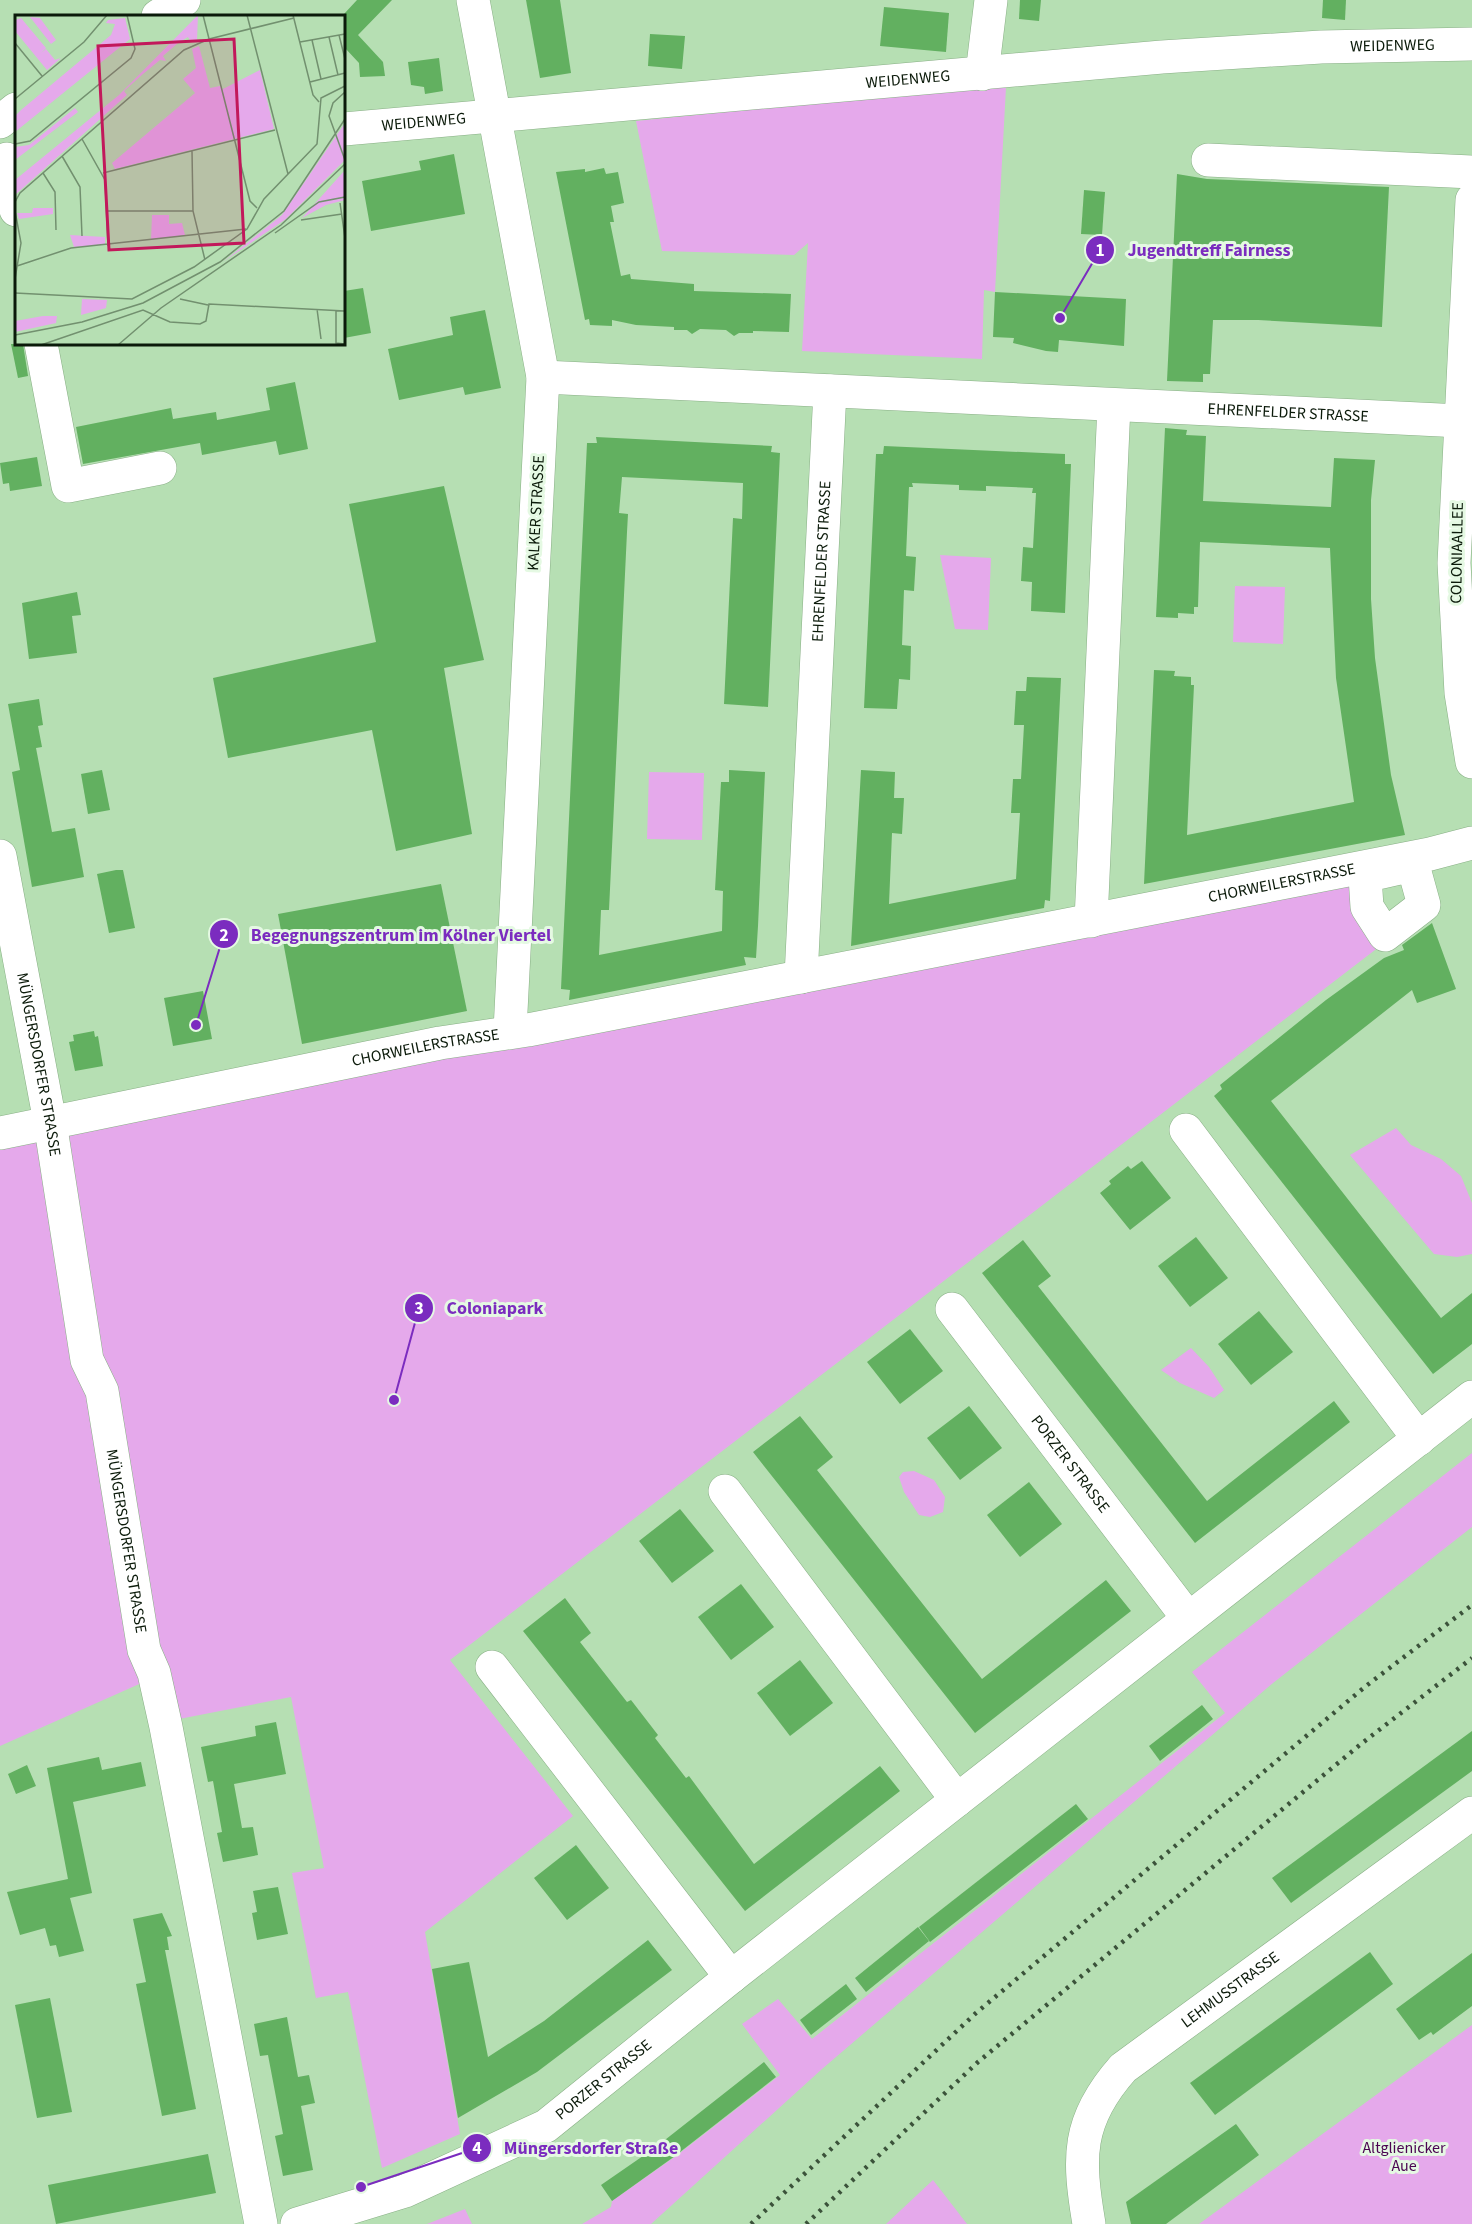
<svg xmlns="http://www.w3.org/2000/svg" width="1472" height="2224" viewBox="0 0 1472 2224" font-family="'Source Sans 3',sans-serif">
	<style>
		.green { fill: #e5a9eb }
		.building { fill: #62b060 }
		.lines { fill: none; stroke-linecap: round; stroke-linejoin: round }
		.minor-casing { stroke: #88af85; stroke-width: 34 }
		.minor { stroke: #fff; stroke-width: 33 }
		.rail { stroke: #3b523a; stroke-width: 4.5; stroke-dasharray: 3 6; stroke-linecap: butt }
		.labels { text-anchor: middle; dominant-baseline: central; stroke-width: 6; stroke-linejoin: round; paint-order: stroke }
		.street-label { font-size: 16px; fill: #0b1a0a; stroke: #e5f9e3 }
		.park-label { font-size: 16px; fill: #4a0451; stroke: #e5f9e3 }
		.inset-road { fill: none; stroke: #72906f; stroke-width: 1.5 }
		.view { fill: #c2185b; fill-opacity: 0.15; stroke: #c2185b; stroke-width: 3 }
		.inset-edge { fill: none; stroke: #0b1a0a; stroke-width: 3 }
		.leader { fill: none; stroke: #7b2cbf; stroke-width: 2 }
		.callout-dot { fill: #7b2cbf; stroke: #e5f9e3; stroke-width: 2 }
		.mark-label { font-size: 18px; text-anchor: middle; font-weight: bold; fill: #fff }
		.callout-label { font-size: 18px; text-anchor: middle; font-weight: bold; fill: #7b2cbf; stroke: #e5f9e3; stroke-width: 6; stroke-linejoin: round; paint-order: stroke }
	</style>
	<rect width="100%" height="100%" fill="#b6dfb3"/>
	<g class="green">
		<polygon points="1006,87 995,292 984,290 982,359 802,351 808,243 794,255 662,251 636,121 908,94"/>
		<polygon points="940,555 991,558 988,630 955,629"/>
		<polygon points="1235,586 1285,587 1283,644 1233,642"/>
		<polygon points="649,772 704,773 702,840 647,839"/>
		<polygon points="1365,876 1388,940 450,1660 573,1816 425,1932 460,2134 382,2168 348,1992 316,1998 292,1873 324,1868 291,1697 174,1720 146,1681 0,1746 0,1140"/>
		<polygon points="1396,1128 1411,1145 1441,1159 1461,1176 1472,1203 1472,1254 1457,1257 1434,1254 1350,1155"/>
		<polygon points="1191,1348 1209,1367 1224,1390 1214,1398 1180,1383 1161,1370"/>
		<polygon points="1472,1453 1472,1527 1273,1683 822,2069 651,2224 582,2224 611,2207 612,2201 676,2156 780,2075 742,2024 778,1999 812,2039 1225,1713 1192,1672"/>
		<polygon points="914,1471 934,1480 945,1497 943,1512 930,1517 919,1515 904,1492 899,1477 903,1472"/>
		<polygon points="1472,2025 1472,2224 1199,2224"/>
		<polygon points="933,2180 967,2224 886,2224"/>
		<polygon points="465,2209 472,2224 427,2224"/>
	</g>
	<g class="building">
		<polygon points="357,0 392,0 358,35 383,62 385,76 360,77 359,63 345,48 344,50 344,14"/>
		<polygon points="526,0 560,0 571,73 540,78"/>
		<polygon points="1020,0 1041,0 1039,21 1019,19"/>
		<polygon points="1323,0 1346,0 1345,20 1322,18"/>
		<polygon points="884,7 949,13 946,52 880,46"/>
		<polygon points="650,34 685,36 682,69 648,66"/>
		<polygon points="439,58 443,91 425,94 424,87 411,85 408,62"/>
		<polygon points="454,154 465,214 371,231 362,181 421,170 419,161"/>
		<polygon points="604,168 606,174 618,172 624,203 611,206 614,222 610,222 621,276 630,274 631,279 694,284 694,291 791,294 789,332 753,331 753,333 739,333 734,336 726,330 700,329 692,334 687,330 674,330 674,327 636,325 612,320 612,326 590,325 589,319 585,320 556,172 585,169 585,172"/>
		<polygon points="1177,174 1207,179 1389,187 1382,327 1258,320 1213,320 1210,374 1203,374 1203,382 1167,381"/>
		<polygon points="1084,190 1105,192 1102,235 1081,234"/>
		<polygon points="363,288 371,333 344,338 344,291"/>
		<polygon points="995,292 1126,299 1124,346 1059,340 1058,352 1046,351 1013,343 1014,338 993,337"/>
		<polygon points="485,310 501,388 465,395 463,387 399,400 388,349 453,335 450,317"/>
		<polygon points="11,344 23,344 28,376 18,378"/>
		<polygon points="295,382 308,449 279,455 276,441 202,455 200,443 83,464 76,427 171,408 173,419 216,412 217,420 270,410 266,388"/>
		<polygon points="1165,428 1187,430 1186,435 1206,436 1203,501 1331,507 1334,458 1375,460 1371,500 1371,599 1375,658 1391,775 1405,835 1144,884 1154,670 1175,671 1174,676 1191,677 1191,685 1194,685 1187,835 1354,802 1336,678 1330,548 1200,542 1198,607 1194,607 1194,614 1178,613 1178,618 1156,617"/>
		<polygon points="596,437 772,446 771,452 780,453 768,707 724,704 733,518 742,519 743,483 622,477 619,513 628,514 627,532 609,910 601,910 599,955 722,931 723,891 715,890 721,782 729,782 729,770 765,772 758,926 756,958 744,957 746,965 569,1000 570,990 561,989 573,734 587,443 597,443"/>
		<polygon points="884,446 1065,454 1065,464 1071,464 1065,613 1031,611 1032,582 1021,581 1023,547 1033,548 1036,493 1032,493 1033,488 986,486 986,491 959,490 959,485 912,483 913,487 909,487 906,556 916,557 914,591 904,590 902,645 911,646 910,680 899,679 897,709 864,708 876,454 883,454"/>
		<polygon points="37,457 42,486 10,491 9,483 3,484 0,463"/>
		<polygon points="444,486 484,660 444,668 472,834 396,851 372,730 228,758 213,678 376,642 349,504"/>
		<polygon points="77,592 81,615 72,616 77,653 29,659 22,603"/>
		<polygon points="1027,677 1061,678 1050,901 1045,900 1044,908 851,946 861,770 895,772 894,798 904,798 902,834 892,833 889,904 1016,879 1020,813 1011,813 1013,779 1021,779 1024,725 1014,725 1016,691 1026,691"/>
		<polygon points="39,699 43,725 38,726 42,747 36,748 52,832 75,828 84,877 32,887 12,772 20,770 8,704"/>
		<polygon points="102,770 110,810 88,814 81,774"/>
		<polygon points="116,870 123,870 135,928 109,933 97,874"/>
		<polygon points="441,884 467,1011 302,1044 278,914"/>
		<polygon points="1432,923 1456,989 1417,1003 1412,990 1271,1101 1441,1318 1472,1293 1472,1344 1433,1374 1214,1096 1222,1089 1220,1085 1326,1000 1384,958 1404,950 1402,945"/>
		<polygon points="203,991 212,1039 173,1046 164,998"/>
		<polygon points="94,1031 95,1037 98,1036 103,1066 75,1071 69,1042 74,1041 73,1035"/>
		<polygon points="1142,1161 1171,1198 1130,1230 1100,1193 1111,1184 1109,1181 1128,1166 1131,1169"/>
		<polygon points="1196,1237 1228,1278 1190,1307 1158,1266"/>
		<polygon points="1023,1240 1051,1276 1038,1286 1207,1501 1334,1401 1350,1422 1195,1543 982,1273"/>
		<polygon points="1259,1311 1293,1352 1251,1385 1218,1344"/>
		<polygon points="910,1329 943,1371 900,1404 867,1362"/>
		<polygon points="969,1406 1002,1448 960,1480 927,1438"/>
		<polygon points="800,1416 833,1457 817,1470 982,1679 1106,1580 1131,1611 975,1733 753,1452"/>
		<polygon points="1029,1482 1062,1524 1020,1557 987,1515"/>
		<polygon points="680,1509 714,1551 672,1583 639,1541"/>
		<polygon points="741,1584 774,1627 731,1660 698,1617"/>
		<polygon points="565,1598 591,1633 580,1642 627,1702 631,1700 658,1735 655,1738 686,1778 689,1776 754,1864 880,1766 900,1791 745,1911 523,1631"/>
		<polygon points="800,1660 833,1703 790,1736 757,1693"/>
		<polygon points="1202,1705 1213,1719 1160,1761 1149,1746"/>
		<polygon points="276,1722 286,1774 234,1784 242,1828 253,1827 258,1855 223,1862 217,1833 222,1832 213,1781 208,1782 201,1747 256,1736 255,1726"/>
		<polygon points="1472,1731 1472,1771 1291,1903 1272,1878"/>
		<polygon points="99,1757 102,1770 141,1762 146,1786 73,1802 92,1893 70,1898 84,1951 59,1957 56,1945 50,1946 45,1928 20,1935 7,1892 68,1879 47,1768"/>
		<polygon points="27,1765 36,1786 16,1794 8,1774"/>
		<polygon points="1076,1804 1088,1819 930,1942 919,1927"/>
		<polygon points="576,1845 609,1888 567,1920 534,1878"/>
		<polygon points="278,1887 288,1934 257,1940 252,1913 257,1912 253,1891"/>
		<polygon points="162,1913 172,1936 167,1937 169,1950 165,1950 196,2109 162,2116 136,1984 146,1982 133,1919"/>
		<polygon points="918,1927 929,1941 866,1992 855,1978"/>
		<polygon points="648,1940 672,1970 537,2072 458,2118 432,1969 469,1962 488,2057 544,2021"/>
		<polygon points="1370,1952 1393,1984 1215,2115 1190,2083"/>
		<polygon points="1472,1953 1472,2006 1433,2035 1431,2032 1419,2040 1396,2009"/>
		<polygon points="846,1984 857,1999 811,2035 800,2020"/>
		<polygon points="50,1998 72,2112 37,2118 15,2005"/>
		<polygon points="287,2017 298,2077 309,2075 315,2103 301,2106 313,2170 283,2176 275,2136 283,2134 268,2055 260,2056 254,2024"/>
		<polygon points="764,2062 776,2077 675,2156 612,2201 601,2185 656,2147"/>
		<polygon points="1236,2124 1259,2155 1166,2224 1131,2224 1126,2202"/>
		<polygon points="208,2154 216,2193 56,2224 48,2185"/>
	</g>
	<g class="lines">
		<g class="minor-casing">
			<g id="minor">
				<polyline points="473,0 543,377 510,1031"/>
				<polyline points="158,16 184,0"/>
				<polyline points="982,74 991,0"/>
				<polyline points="0,122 16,109"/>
				<path id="s1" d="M344 129 1162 57 1321 47 1472 44"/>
				<polyline points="7,159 16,210"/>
				<polyline points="1208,160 1472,172"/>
				<polyline points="1472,200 1454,563 1461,693 1472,762"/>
				<polyline points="41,344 68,486 160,468"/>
				<path id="s2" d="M543 377 1461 421"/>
				<path id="s3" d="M0 856 50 1122 87 1360 102 1391 144 1650 154 1673 166 1727 261 2224"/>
				<polygon points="1413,865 1424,905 1385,935 1367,907 1365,876"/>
				<polyline points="1091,921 1114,405"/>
				<path id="s4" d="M801 977 830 391"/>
				<polyline points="1186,1130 1419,1439"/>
				<path id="s5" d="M0 1133 440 1043 528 1030 1430 854 1472 843"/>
				<path id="s6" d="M952 1309 1188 1618"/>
				<polyline points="725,1491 957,1800"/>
				<polyline points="492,1667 731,1977"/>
				<path id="s7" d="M297 2224 405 2191 546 2126 731 1977 1472 1397"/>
				<path id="s8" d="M1089 2224C1078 2158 1076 2121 1123 2068L1472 1813"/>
			</g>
		</g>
		<use href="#minor" class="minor"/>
		<g class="rail">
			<polyline points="751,2224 976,2013 1366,1686 1472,1605"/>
			<polyline points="806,2224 978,2062 1361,1744 1472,1658"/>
		</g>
	</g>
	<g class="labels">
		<g class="street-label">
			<text stroke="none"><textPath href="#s1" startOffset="1052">WEIDENWEG</textPath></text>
			<text stroke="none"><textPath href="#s1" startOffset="566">WEIDENWEG</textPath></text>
			<text stroke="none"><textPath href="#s1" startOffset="80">WEIDENWEG</textPath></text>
			<text stroke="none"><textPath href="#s2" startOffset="746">EHRENFELDER STRASSE</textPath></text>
			<text transform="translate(536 513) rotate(-87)">KALKER STRASSE</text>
			<text transform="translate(1457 553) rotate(-89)">COLONIAALLEE</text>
			<text stroke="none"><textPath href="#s4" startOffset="416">EHRENFELDER STRASSE</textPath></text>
			<text stroke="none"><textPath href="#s5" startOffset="1306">CHORWEILERSTRASSE</textPath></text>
			<text stroke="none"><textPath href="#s5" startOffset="434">CHORWEILERSTRASSE</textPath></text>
			<text stroke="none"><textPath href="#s3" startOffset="212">MÜNGERSDORFER STRASSE</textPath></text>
			<text stroke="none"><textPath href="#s6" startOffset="195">PORZER STRASSE</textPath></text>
			<text stroke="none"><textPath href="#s3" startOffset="698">MÜNGERSDORFER STRASSE</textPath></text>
			<text stroke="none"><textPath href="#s8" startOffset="300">LEHMUSSTRASSE</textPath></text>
			<text stroke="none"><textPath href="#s7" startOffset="342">PORZER STRASSE</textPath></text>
		</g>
		<g class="park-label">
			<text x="1404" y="2148">Altglienicker<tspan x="1404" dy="18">Aue</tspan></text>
		</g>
	</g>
	<g transform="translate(15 15)">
		<rect width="330" height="330" fill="#b6dfb3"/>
		<path d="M183 0 182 25 176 27 173 22 163 28 148 41 151 46 145 45 128 59 109 76 112 80 0 180V165L104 80ZM15 2 25 3 41 25 36 29ZM6 3 31 33 26 38 31 34 40 45 46 43 32 55 0 16V5ZM110 3 115 24 0 117V101L6 95 96 20 100 9 91 8 93 5ZM184 31 195 73 205 71 208 74 245 55 259 114 100 154 97 148 180 78 168 64 181 53 177 34ZM60 93 63 97 0 145V132L14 130ZM330 108V145L271 204 208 247 267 200ZM330 155V185L311 190 287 203ZM18 193H38V199L4 204 2 198H17ZM137 200H154V209L167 208 170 220 136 225ZM55 220 90 222V230L59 232ZM67 284 92 285 91 293 66 300ZM28 301H42L41 308 0 317V306Z" fill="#e5a9eb"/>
		<path class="inset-road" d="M60 0H112M188 0 235 186 242 193M232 0 273 159M278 0 298 80 304 87M324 20 330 44M314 22 323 60M297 25 306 64M285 27 330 19M0 28 27 61M295 67 330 58M330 77 318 88 314 101 330 145M0 84 69 27 92 0M67 124 90 165 93 231M0 129 15 126 116 43 120 34 112 0M177 136 178 196 190 245M47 141 65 172 67 221M28 158 40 177 41 215M88 158 260 115M0 187 5 178 169 35 194 24 279 3M325 188 330 223M0 196 6 228 0 264M93 196H178M286 205 327 199M260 218 304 187 330 182M2 251 56 233 231 214M0 278 117 284 179 252 232 214 249 184 302 129 306 83 330 71M165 284 193 290M302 294 306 324M321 296V328L330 329M0 320 67 307 128 288 205 247 269 196 330 104M26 330 128 295 155 307 185 309 191 306 194 289 330 296M103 330 146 293 266 210 330 149"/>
		<path class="view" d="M219 24 229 228 94 235 83 31Z"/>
		<rect width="330" height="330" class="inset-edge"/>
	</g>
	<path class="leader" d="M1060 318L1100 250M196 1025L224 934M394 1400L419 1308M361 2187L477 2148"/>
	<g class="callout-dot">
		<circle cx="1060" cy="318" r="6"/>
		<circle cx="196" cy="1025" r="6"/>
		<circle cx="394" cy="1400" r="6"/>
		<circle cx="361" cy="2187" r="6"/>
		<circle cx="1100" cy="250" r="15"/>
		<circle cx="224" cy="934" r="15"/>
		<circle cx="419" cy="1308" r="15"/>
		<circle cx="477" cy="2148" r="15"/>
	</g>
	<g class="mark-label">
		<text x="1100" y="256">1</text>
		<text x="224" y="941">2</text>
		<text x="419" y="1314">3</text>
		<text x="477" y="2154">4</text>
	</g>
	<g class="callout-label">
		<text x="1209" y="256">Jugendtreff Fairness</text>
		<text x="401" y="941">Begegnungszentrum im Kölner Viertel</text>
		<text x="495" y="1314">Coloniapark</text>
		<text x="591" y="2154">Müngersdorfer Straße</text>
	</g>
</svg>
